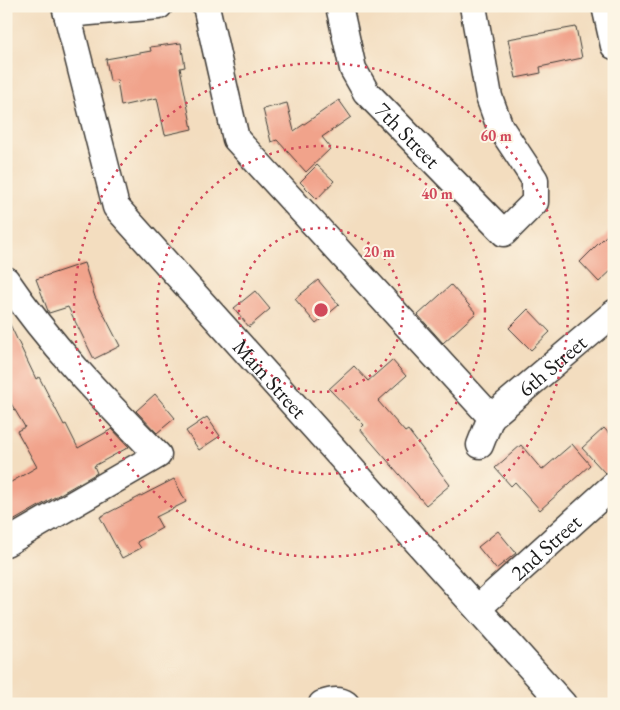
<svg xmlns="http://www.w3.org/2000/svg" width="620" height="710" viewBox="0 0 620 710" font-family="'EB Garamond',serif">
	<style>
		.building { fill: #f1a38b }
		.lines { fill: none; stroke-linecap: round; stroke-linejoin: round }
		.minor-casing { stroke: #3c3934; stroke-width: 29 }
		.minor { stroke: #fff; stroke-width: 26 }
		.ring { fill: none; stroke: #d1495b; stroke-width: 2.5; stroke-dasharray: 2.5 5 }
		.labels { text-anchor: middle; dominant-baseline: central; stroke-width: 4; stroke-linejoin: round; paint-order: stroke }
		.street-label { font-size: 22px; fill: #1c1c1c; stroke: #fcf5e5 }
		.centre { fill: #d1495b; stroke: #fcf5e5; stroke-width: 2.5 }
		.ring-label { font-size: 15px; text-anchor: middle; font-weight: bold; fill: #d1495b; stroke: #fcf5e5; stroke-width: 4; stroke-linejoin: round; paint-order: stroke }
	</style>
	<rect width="100%" height="100%" fill="#fcf5e5"/>
	<filter id="ink" filterUnits="userSpaceOnUse"><feTurbulence type="fractalNoise" baseFrequency=".02" numOctaves="2"/><feDisplacementMap in="SourceGraphic" scale="10" xChannelSelector="R" yChannelSelector="G"/><feConvolveMatrix kernelMatrix="1 2 1 2 8 2 1 2 1" color-interpolation-filters="sRGB"/></filter>
	<filter id="wash" filterUnits="userSpaceOnUse"><feTurbulence type="fractalNoise" baseFrequency=".0096" numOctaves="4" result="noise"/><feDisplacementMap in="SourceGraphic" scale="20" xChannelSelector="R" yChannelSelector="G"/><feGaussianBlur stdDeviation="1.12" result="paint"/><feColorMatrix in="noise" values="0 0 0 0 0 0 0 0 0 0 0 0 0 0 0 0 0 1.4 0 .05"/><feComposite in="paint" operator="in"/></filter>
	<g filter="url(#wash)">
		<rect width="100%" height="100%" fill="#f3ddbf"/>
		<g id="blocks">
			<g class="building">
				<polygon points="576,27 582,58 540,67 541,73 516,78 508,39"/>
				<polygon points="181,43 185,67 180,68 192,129 165,135 157,98 121,106 117,80 110,81 106,59 151,51 150,47"/>
				<polygon points="339,100 351,117 322,137 331,148 306,172 277,140 271,142 263,109 287,103 294,131"/>
				<polygon points="317,165 334,181 317,199 300,182"/>
				<polygon points="614,228 614,268 599,282 580,262"/>
				<polygon points="84,263 95,297 120,346 94,359 68,307 49,313 48,311 36,279"/>
				<polygon points="318,280 339,305 316,324 295,299"/>
				<polygon points="451,285 476,313 443,343 418,315"/>
				<polygon points="255,291 270,309 249,327 234,308"/>
				<polygon points="528,309 550,332 531,350 509,328"/>
				<polygon points="6,316 36,379 39,377 64,425 66,424 78,448 112,429 129,447 94,466 97,473 6,525 6,485 37,467 17,431 25,427 6,395"/>
				<polygon points="392,360 406,376 378,401 405,432 408,430 450,485 426,505 360,429 364,425 329,389 354,366 368,381"/>
				<polygon points="155,394 175,418 157,433 136,411"/>
				<polygon points="207,417 220,436 199,450 186,431"/>
				<polygon points="604,428 614,439 614,470 605,473 582,448"/>
				<polygon points="572,444 590,465 540,510 515,482 511,486 495,468 521,445 542,470"/>
				<polygon points="174,479 186,502 156,517 162,528 137,542 141,548 122,558 100,517"/>
				<polygon points="498,531 516,553 496,569 478,547"/>
			</g>
		</g>
	</g>
	<g filter="url(#ink)">
		<use href="#blocks" fill-opacity="0" stroke="#3c3934" stroke-width="1"/>
		<g class="lines">
			<g class="minor-casing">
				<g id="minor">
					<path id="s1" d="M65 6 116 207 563 704"/>
					<polyline points="206,6 236,139 491,417"/>
					<path id="s2" d="M339 6 353 69 366 92 504 233 535 202V180L500 127 489 97 473 6"/>
					<polyline points="605,6 614,46"/>
					<polyline points="67,14 159,6"/>
					<path d="M6 280C50 345 103 399 158 455L6 543"/>
					<path id="s3" d="M480 445 491 417 614 313"/>
					<path id="s4" d="M478 608 614 485"/>
					<path d="M322 704C330 701 339 699 346 704"/>
				</g>
			</g>
			<use href="#minor" class="minor"/>
		</g>
	</g>
	<g class="ring">
		<circle cx="321" cy="310" r="82"/>
		<circle cx="321" cy="310" r="164"/>
		<circle cx="321" cy="310" r="247"/>
	</g>
	<g class="labels">
		<g class="street-label">
			<text stroke="none"><textPath href="#s2" startOffset="151">7th Street</textPath></text>
			<text stroke="none"><textPath href="#s3" startOffset="110">6th Street</textPath></text>
			<text stroke="none"><textPath href="#s1" startOffset="438">Main Street</textPath></text>
			<text stroke="none"><textPath href="#s4" startOffset="91">2nd Street</textPath></text>
		</g>
	</g>
	<circle cx="321" cy="310" r="8" class="centre"/>
	<g class="ring-label">
		<text x="496" y="141">60 m</text>
		<text x="437" y="199">40 m</text>
		<text x="379" y="257">20 m</text>
	</g>
	<rect width="620" height="710" fill="none" stroke="#fcf5e5" stroke-width="25"/>
</svg>
